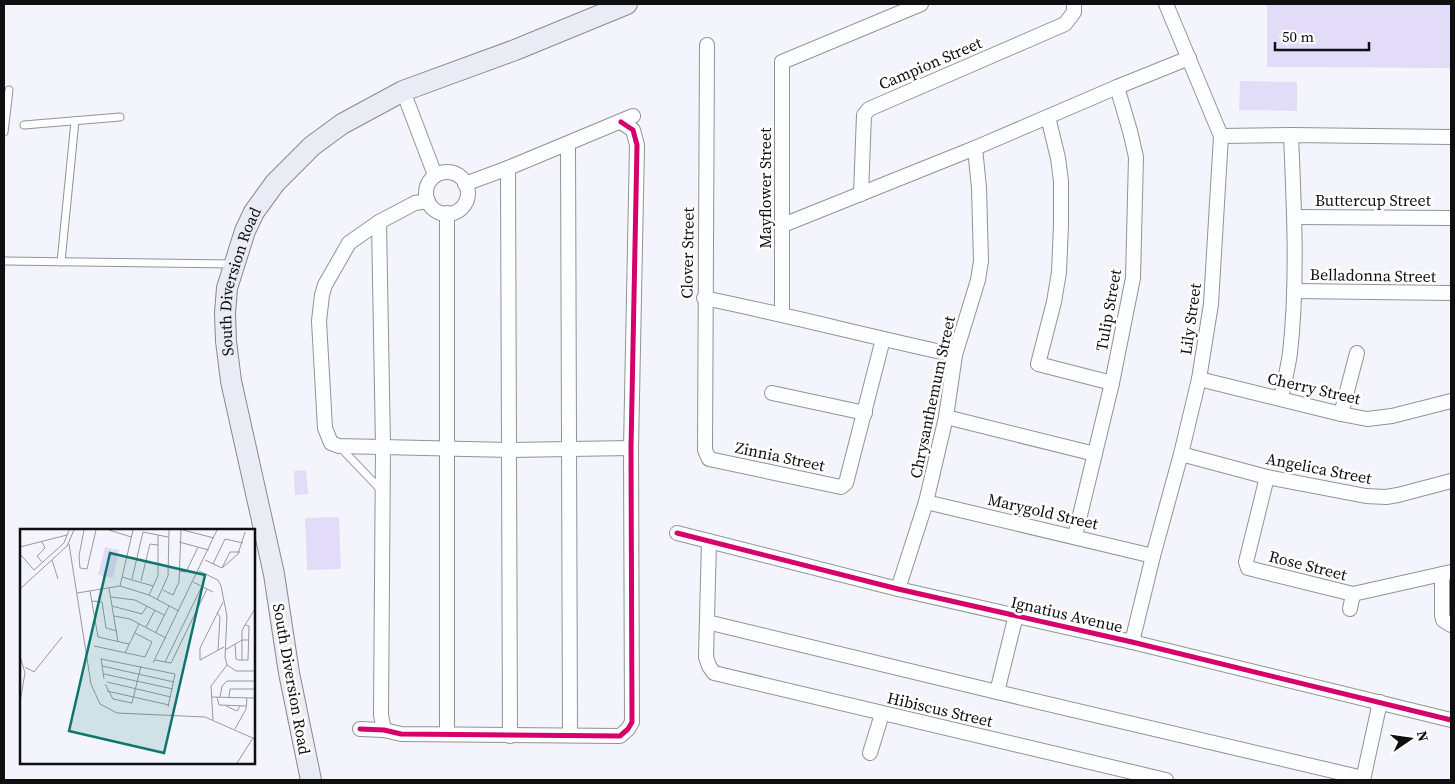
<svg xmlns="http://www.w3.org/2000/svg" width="1455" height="784" viewBox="0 0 1455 784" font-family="'Source Serif 4',serif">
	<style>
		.pitch { fill: #e2dcf8 }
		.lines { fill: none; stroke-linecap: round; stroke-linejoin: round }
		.lane-casing { stroke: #929396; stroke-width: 9 }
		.street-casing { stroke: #929396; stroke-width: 16 }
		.secondary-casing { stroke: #89898c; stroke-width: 22 }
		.lane { stroke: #fdfeff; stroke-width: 7 }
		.street { stroke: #fdfeff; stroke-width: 14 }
		.secondary { stroke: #eaecf5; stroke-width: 20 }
		.cycleway-casing { stroke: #fff; stroke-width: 8 }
		.cycleway { stroke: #d6006c; stroke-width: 5 }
		.labels { text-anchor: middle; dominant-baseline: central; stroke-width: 5; stroke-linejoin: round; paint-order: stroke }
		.street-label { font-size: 16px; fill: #0f0f0f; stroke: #fff }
		.inset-road { fill: none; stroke: #98999d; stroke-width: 1 }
		.view { fill: #0f766e; fill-opacity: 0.15; stroke: #0f766e; stroke-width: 2.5 }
		.inset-edge { fill: none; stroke: #0f0f0f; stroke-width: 2.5 }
	</style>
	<rect width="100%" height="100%" fill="#f4f5fc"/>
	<g class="pitch">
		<polygon points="1267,4 1451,4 1451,68 1267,67"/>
		<polygon points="1240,81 1297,82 1297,111 1239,110"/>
		<polygon points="306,470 308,494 295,495 294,471"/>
		<polygon points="339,517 341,569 307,570 305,518"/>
	</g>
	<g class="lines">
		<g class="lane-casing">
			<g id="lane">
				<polyline points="24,125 120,117"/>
				<polyline points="4,132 9,90"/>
				<polyline points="4,261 233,264"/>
				<polyline points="61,262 75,121"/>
				<polyline points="339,446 381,490"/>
			</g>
		</g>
		<g class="street-casing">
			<g id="street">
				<polyline points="707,45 705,450 709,459 841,487 846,483 883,339"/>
				<polyline points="403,91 435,175"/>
				<polyline points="1048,117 1058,158 1061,181 1061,225 1059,272 1054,302 1038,364 1112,383"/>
				<polyline points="1221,136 1291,135 1451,137"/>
				<polyline points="568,144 570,735"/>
				<polyline points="508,168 510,736"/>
				<circle cx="447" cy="193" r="21"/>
				<polyline points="465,184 508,168 633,116"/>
				<polyline points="861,194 864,115 869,109 1065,24 1074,12 1074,4"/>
				<polyline points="428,201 415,203 379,222 349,243 325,285 322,295 319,321 325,428 331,443 339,446 509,450 631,448"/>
				<polyline points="1295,217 1451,218"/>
				<polyline points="379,222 383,446 381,715 384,730"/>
				<polyline points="783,225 975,148 1117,87 1189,58"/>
				<polyline points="1294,291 1451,293"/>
				<path d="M704 298C788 315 871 337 955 355"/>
				<polyline points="782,314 782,62 921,4"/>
				<polyline points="1199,379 1341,414 1367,419 1392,416 1451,401"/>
				<polyline points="772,393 865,413"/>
				<path d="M1281 398C1284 383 1288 368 1290 353 1298 281 1294 207 1291 135"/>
				<polyline points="1341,414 1357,353"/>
				<polyline points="946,417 1095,454"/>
				<polyline points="1181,454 1267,477 1366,496 1386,497 1398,495 1451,481"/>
				<polyline points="1267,477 1246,562 1248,568 1353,594 1451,572"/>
				<polyline points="926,502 1153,556"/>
				<polyline points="677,533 898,589 1132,642 1451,720"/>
				<polyline points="1075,536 1112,383 1133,278 1136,157 1130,131 1117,87"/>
				<polyline points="709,541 706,657 709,666 714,673 1166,780"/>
				<polyline points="1442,574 1442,615 1443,620 1451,625"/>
				<polyline points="898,589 926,502 946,417 955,355 978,280 981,261 979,188 975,148"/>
				<polyline points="1350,609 1353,594"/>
				<polyline points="707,622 997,692 1363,778"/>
				<polyline points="1132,642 1153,556 1181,454 1199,379 1211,304 1221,136 1166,4"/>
				<polyline points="997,692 1016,615"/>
				<polyline points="360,729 384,730 401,734 620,736 628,729 632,722 631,448 637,145 633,130 621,122"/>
				<polyline points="447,733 447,213"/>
				<polyline points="870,753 882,714"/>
				<polyline points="1363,780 1380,702"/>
			</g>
		</g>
		<g class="secondary-casing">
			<g id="secondary">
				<path id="s1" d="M311 780 289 673 274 574 231 381 226 341 225 313 227 288 245 231 254 212 275 183 312 146 342 124 403 91 515 50 627 4"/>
			</g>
		</g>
		<use href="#lane" class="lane"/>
		<use href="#street" class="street"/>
		<use href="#secondary" class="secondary"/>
		<g class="cycleway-casing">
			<g id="cycleway">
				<polyline points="677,533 898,589 1132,642 1451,720"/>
				<polyline points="360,729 384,730 401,734 620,736 628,729 632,722 631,448 637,145 633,130 621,122"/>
			</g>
		</g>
		<use href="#cycleway" class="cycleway"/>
	</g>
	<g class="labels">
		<g class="street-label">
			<text transform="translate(930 63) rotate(-23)">Campion Street</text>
			<text transform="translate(765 188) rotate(-90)">Mayflower Street</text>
			<text x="1373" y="200">Buttercup Street</text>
			<text transform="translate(687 253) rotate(-89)">Clover Street</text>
			<text transform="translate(1373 275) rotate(1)">Belladonna Street</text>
			<text stroke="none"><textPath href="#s1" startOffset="509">South Diversion Road</textPath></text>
			<text transform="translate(1108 310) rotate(-80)">Tulip Street</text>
			<text transform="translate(1190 319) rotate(-82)">Lily Street</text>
			<text transform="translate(1314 388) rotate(13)">Cherry Street</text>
			<text transform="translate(932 397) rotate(-78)">Chrysanthemum Street</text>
			<text transform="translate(780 456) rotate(12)">Zinnia Street</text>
			<text transform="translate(1319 468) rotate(11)">Angelica Street</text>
			<text transform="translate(1043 511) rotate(13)">Marygold Street</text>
			<text transform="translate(1308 565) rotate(14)">Rose Street</text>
			<text transform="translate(1067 614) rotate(13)">Ignatius Avenue</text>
			<text transform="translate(292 679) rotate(80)">South Diversion Road</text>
			<text transform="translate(940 709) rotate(13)">Hibiscus Street</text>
		</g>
	</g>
	<g transform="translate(20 529)">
		<rect width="235" height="235" fill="#f4f5fc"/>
		<path d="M85 18 99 21 93 49 78 46Z" fill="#e2dcf8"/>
		<path class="inset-road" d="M64 1 59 27 60 39 67 40 76 1M89 1 111 8M163 1 194 9M159 13 189 21M49 15 71 155 80 175 97 184 185 188 235 210M0 18 47 6M0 25 14 41 44 14 49 1M32 31 38 50M185 31 202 39M22 33 17 27 25 19 22 13M193 35 205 10 223 14M202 39 218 25 225 3M202 39 210 23H220M159 42 166 43 178 18M179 42 198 51 201 57 207 87 205 128 207 136 216 142H235M102 48 133 57M112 50 123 3 148 8M121 52 130 15 138 16M173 53 193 63M100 57 113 1M89 59 98 113M0 60 47 17 54 1M143 61 153 66 159 53 161 1M70 62 78 108 109 115M57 64 100 57 129 66 159 82M129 66 138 47V6M91 68 115 71 144 86M137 71 148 47 149 1M72 72 82 73 86 99 97 102M203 73 180 119V131L204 118M92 77 122 85 127 77M197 83 200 88 198 121M94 87 110 90 146 109M225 96 235 80M126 98 135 81M136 103 149 77M215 115 216 130 218 131H228L229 97 225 96 222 102V131M74 117 125 128 132 113 115 104M205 121 222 111H229M105 124 119 95M0 127 5 144 0 173M81 129 84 150M81 130 155 145 148 178M135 131 151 134 187 60M145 133 182 57M133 134 197 1M82 137 154 153M5 138 14 143 42 108M84 145 153 160M87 153 151 168M85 155 93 170 112 174 121 137M87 162 149 176M191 168 235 169M197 168 199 176 227 177M200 168 202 157 207 152H235M209 168 210 160H235M206 177 217 182 220 177M193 191 191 157 207 136M215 200 226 180 227 169M217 234 233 209"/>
		<path class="view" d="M90 24 185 46 144 224 49 202Z"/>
		<rect width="235" height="235" class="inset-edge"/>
	</g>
	<rect width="1455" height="784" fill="none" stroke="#0f0f0f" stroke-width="10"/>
	<g transform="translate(1410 739) rotate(77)" stroke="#ffffff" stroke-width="4" paint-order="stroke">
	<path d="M0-4L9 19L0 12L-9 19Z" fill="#0f0f0f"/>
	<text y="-8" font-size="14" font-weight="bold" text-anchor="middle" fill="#0f0f0f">N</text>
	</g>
	<path d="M1275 42v8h94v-8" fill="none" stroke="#0f0f0f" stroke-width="2.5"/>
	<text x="1282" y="42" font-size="15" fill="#0f0f0f" stroke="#ffffff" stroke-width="4" paint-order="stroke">50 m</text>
</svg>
